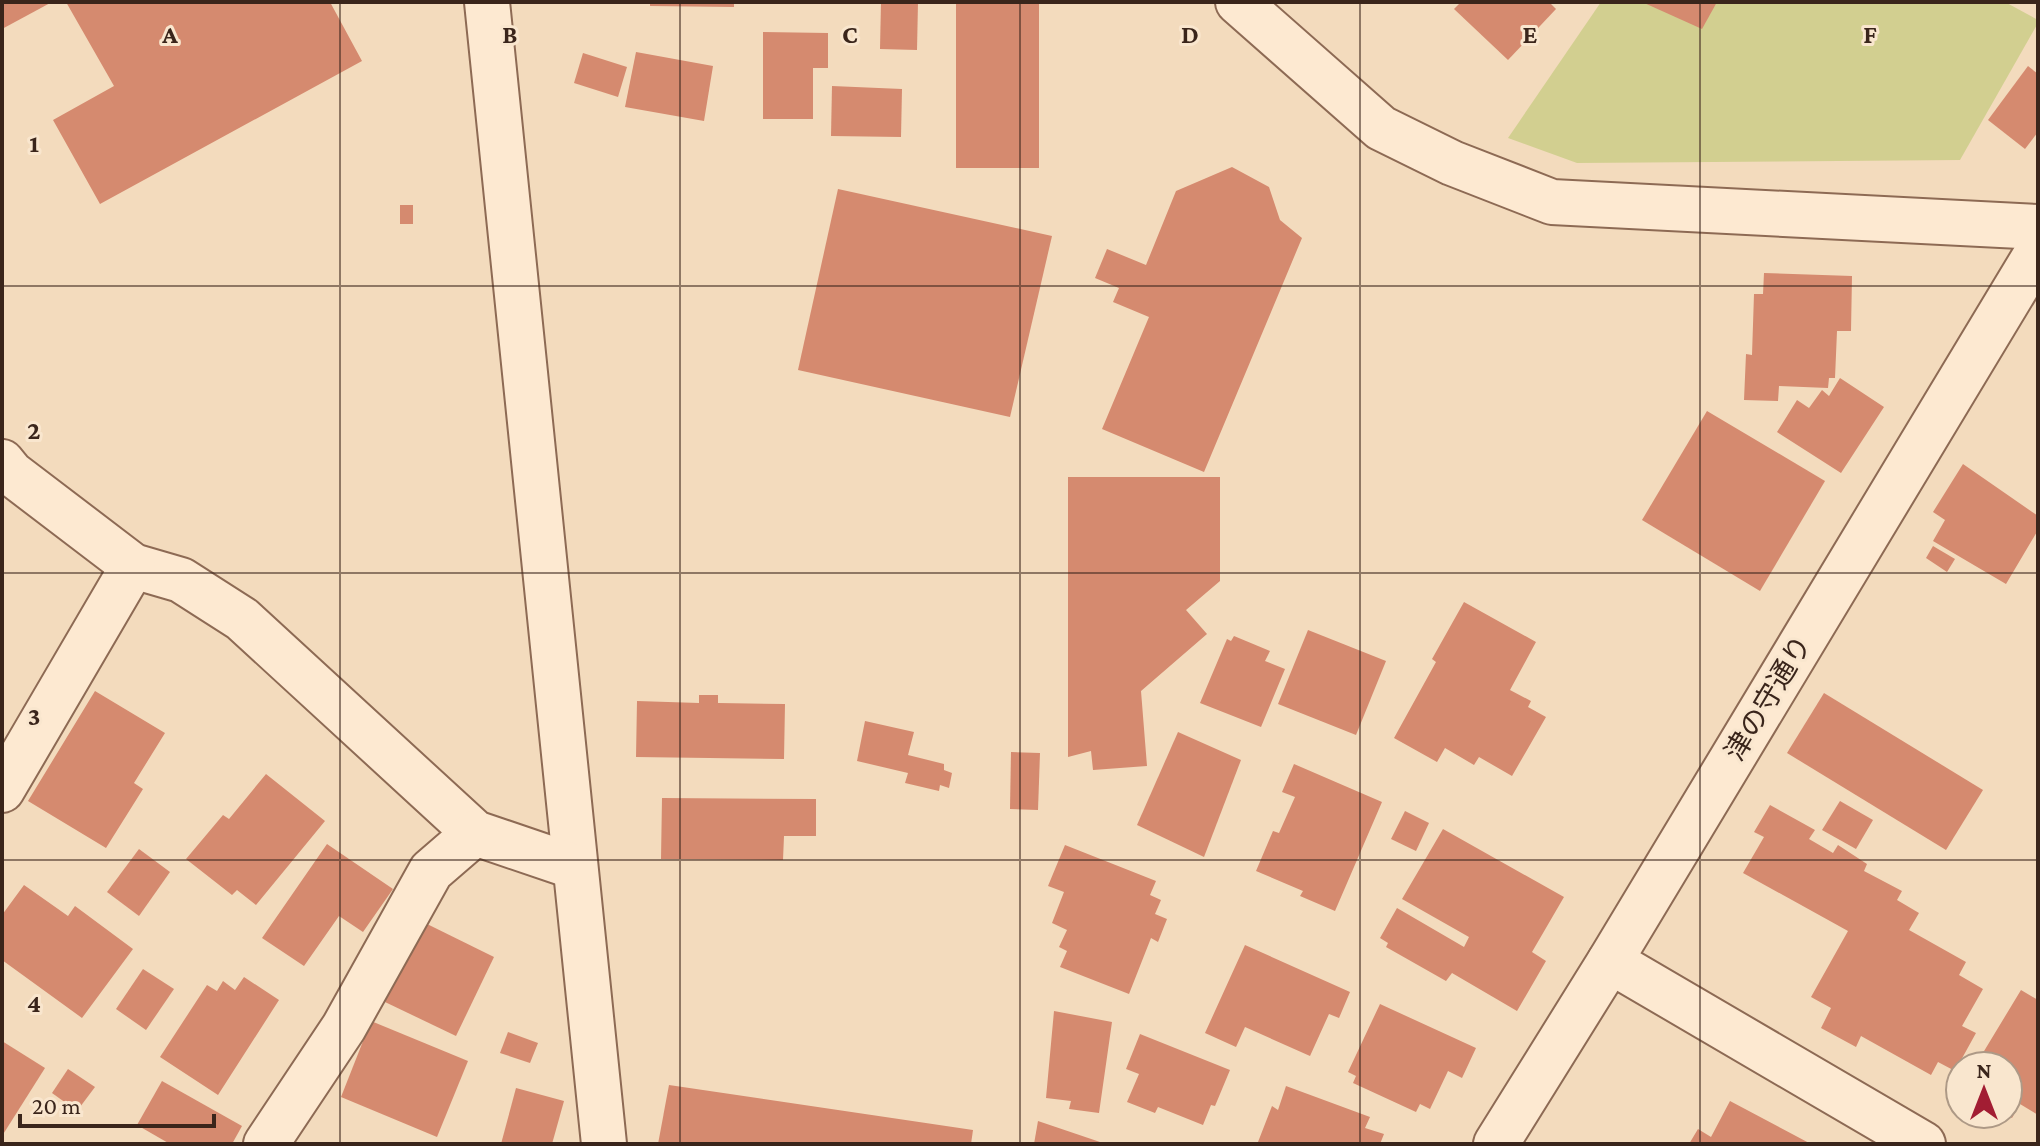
<svg xmlns="http://www.w3.org/2000/svg" width="2040" height="1146" viewBox="0 0 2040 1146" font-family="'Crimson Pro','Noto Sans JP',serif">
	<style>
		.green { fill: #d2cf90 }
		.building { fill: #d58a6f }
		.lines { fill: none; stroke-linecap: round; stroke-linejoin: round }
		.minor-casing { stroke: #8d6a54; stroke-width: 48 }
		.minor { stroke: #fde9d1; stroke-width: 44 }
		.grid { fill: none; stroke: #3a251b; stroke-width: 2; stroke-opacity: 0.55 }
		.labels { text-anchor: middle; dominant-baseline: central; stroke-width: 6; stroke-linejoin: round; paint-order: stroke }
		.street-label { font-size: 28px; fill: #3a251b; stroke: #f9e6ce }
		.grid-label { font-size: 26px; text-anchor: middle; font-weight: bold; fill: #3a251b; stroke: #f9e6ce; stroke-width: 6; stroke-linejoin: round; paint-order: stroke }
	</style>
	<rect width="100%" height="100%" fill="#f3dbbd"/>
	<polygon class="green" points="1601,2 2005,2 2038,20 2038,23 1960,160 1577,163 1508,138"/>
	<g class="building">
		<polygon points="2,2 52,2 2,29"/>
		<polygon points="66,2 330,2 362,61 100,204 53,120 114,86"/>
		<polygon points="650,2 734,2 734,7 650,6"/>
		<polygon points="881,2 918,2 917,50 880,49"/>
		<rect x="956" y="2" width="83" height="166"/>
		<polygon points="1461,2 1549,2 1556,9 1508,60 1454,9"/>
		<polygon points="1642,2 1717,2 1702,29"/>
		<polygon points="763,32 828,33 828,68 813,68 813,119 763,119"/>
		<polygon points="636,52 713,66 704,121 625,107"/>
		<polygon points="583,53 627,67 618,97 574,83"/>
		<polygon points="2028,66 2038,74 2038,132 2025,149 1988,120"/>
		<polygon points="832,86 902,89 901,137 831,136"/>
		<polygon points="1232,167 1269,187 1280,220 1302,238 1204,472 1102,429 1149,317 1113,302 1119,288 1095,278 1107,249 1146,265 1176,191"/>
		<polygon points="838,189 1052,236 1010,417 798,370"/>
		<rect x="400" y="205" width="13" height="19"/>
		<polygon points="1764,273 1852,276 1851,331 1837,331 1835,378 1829,378 1828,388 1779,386 1778,401 1744,400 1746,354 1752,355 1754,294 1763,294"/>
		<polygon points="1840,378 1884,407 1841,473 1777,432 1797,400 1809,408 1822,390 1829,396"/>
		<polygon points="1707,411 1825,481 1760,591 1642,520"/>
		<polygon points="1963,464 2038,516 2038,530 2006,584 1933,541 1945,520 1933,512"/>
		<polygon points="1068,477 1220,477 1220,581 1186,610 1207,634 1141,691 1147,766 1093,770 1091,751 1068,757"/>
		<polygon points="1933,546 1955,559 1947,572 1926,558"/>
		<polygon points="1464,602 1536,642 1510,690 1531,701 1528,707 1546,717 1512,776 1479,757 1474,765 1445,748 1437,762 1394,738 1436,662 1432,659"/>
		<polygon points="1308,630 1386,661 1356,735 1278,704"/>
		<polygon points="1234,636 1270,651 1265,661 1285,669 1261,727 1200,703 1227,639 1231,641"/>
		<polygon points="95,691 165,733 134,783 143,789 106,848 28,801"/>
		<polygon points="1824,693 1983,790 1946,850 1787,753"/>
		<polygon points="699,695 718,695 718,703 785,704 784,759 636,757 637,701 699,703"/>
		<polygon points="865,721 914,732 908,755 944,764 944,770 952,773 949,788 940,785 939,791 905,783 908,773 857,761"/>
		<polygon points="1178,732 1241,760 1204,857 1137,825"/>
		<polygon points="1011,752 1040,753 1038,810 1010,809"/>
		<polygon points="1294,764 1382,802 1335,911 1300,896 1303,891 1256,871 1273,831 1279,833 1295,797 1282,792"/>
		<polygon points="266,774 325,821 256,905 237,890 232,895 186,859 223,815 229,819"/>
		<polygon points="662,798 816,799 816,836 784,836 783,860 661,859"/>
		<polygon points="1840,801 1873,820 1856,849 1822,830"/>
		<polygon points="1770,805 1815,830 1809,839 1833,853 1838,845 1867,864 1864,871 1902,891 1897,900 1919,913 1909,930 1966,962 1959,975 1983,989 1962,1026 1976,1033 1955,1071 1938,1062 1931,1075 1861,1036 1856,1047 1821,1028 1831,1008 1811,997 1848,931 1743,873 1764,837 1754,832"/>
		<polygon points="1405,811 1429,823 1416,851 1391,839"/>
		<polygon points="1443,829 1564,897 1532,952 1546,961 1517,1011 1452,973 1446,981 1386,947 1388,943 1380,938 1397,908 1464,947 1469,937 1402,899"/>
		<polygon points="327,844 393,889 363,932 339,916 304,966 262,938"/>
		<polygon points="1065,845 1156,881 1150,895 1161,900 1155,914 1167,919 1158,942 1151,938 1129,994 1060,967 1067,951 1059,947 1067,930 1052,923 1064,892 1048,886"/>
		<polygon points="139,849 170,872 139,916 107,892"/>
		<polygon points="24,885 68,916 75,906 133,949 82,1018 2,960 2,915"/>
		<polygon points="423,922 494,957 456,1036 385,1002"/>
		<polygon points="1245,945 1350,992 1339,1018 1329,1014 1310,1056 1245,1027 1236,1047 1205,1033"/>
		<polygon points="143,969 174,989 146,1030 116,1009"/>
		<polygon points="244,977 279,1000 218,1095 160,1057 207,985 217,991 223,981 235,990"/>
		<polygon points="2021,990 2038,1000 2038,1115 2020,1104 2012,1118 2008,1116 2008,1066 1975,1066"/>
		<polygon points="1380,1004 1476,1048 1462,1078 1448,1071 1430,1109 1420,1104 1416,1112 1353,1083 1356,1076 1348,1072"/>
		<polygon points="1054,1011 1112,1022 1099,1113 1069,1109 1071,1101 1046,1098"/>
		<polygon points="371,1021 468,1061 437,1137 341,1097"/>
		<polygon points="508,1032 538,1043 530,1063 500,1053"/>
		<polygon points="1140,1034 1230,1070 1215,1106 1211,1105 1203,1125 1158,1107 1155,1113 1127,1102 1139,1074 1126,1069"/>
		<polygon points="2,1041 45,1068 2,1136"/>
		<polygon points="68,1069 95,1087 77,1111 52,1093"/>
		<polygon points="162,1081 242,1126 232,1144 170,1144 137,1125"/>
		<polygon points="669,1085 973,1130 971,1144 658,1144"/>
		<polygon points="1286,1086 1370,1117 1365,1128 1384,1134 1380,1144 1258,1142 1272,1106 1278,1110"/>
		<polygon points="516,1088 564,1101 552,1144 501,1144"/>
		<polygon points="1730,1101 1811,1144 1689,1144 1698,1129 1711,1137"/>
		<polygon points="1038,1121 1103,1143 1103,1144 1034,1144"/>
	</g>
	<g class="lines">
		<g class="minor-casing">
			<g id="minor">
				<polyline points="487,2 604,1144"/>
				<polyline points="1238,2 1381,128 1452,163 1552,202 2038,227"/>
				<polyline points="2,462 11,473 133,566 181,580 242,619 475,833 575,867"/>
				<polyline points="2,790 133,566"/>
				<polyline points="1610,961 1923,1144"/>
				<polyline points="266,1144 344,1027 431,871 475,833"/>
				<polyline points="1496,1144 1610,961 2038,251"/>
			</g>
		</g>
		<use href="#minor" class="minor"/>
	</g>
	<path class="grid" d="M340 2V1144M680 2V1144M1020 2V1144M1360 2V1144M1700 2V1144M2 286H2038M2 573H2038M2 860H2038"/>
	<g class="labels">
		<g class="street-label">
			<text transform="translate(1768 698) rotate(-59)">津の守通り</text>
		</g>
	</g>
	<g class="grid-label">
		<text x="170" y="43">A</text>
		<text x="510" y="43">B</text>
		<text x="850" y="43">C</text>
		<text x="1190" y="43">D</text>
		<text x="1530" y="43">E</text>
		<text x="1870" y="43">F</text>
		<text x="34" y="152">1</text>
		<text x="34" y="439">2</text>
		<text x="34" y="725">3</text>
		<text x="34" y="1012">4</text>
	</g>
	<rect width="2040" height="1146" fill="none" stroke="#3a251b" stroke-width="8"/>
	<g transform="translate(1984 1090)"><circle r="38" fill="#f9e6ce" stroke="#ad9986" stroke-width="2"/>
	<path d="M0-6L14 30L0 20L-14 30Z" fill="#a21d33"/>
	<text y="-12" font-size="22" font-weight="bold" text-anchor="middle" fill="#3a251b">N</text>
	</g>
	<path d="M20 1114v12h194v-12" fill="none" stroke="#3a251b" stroke-width="4"/>
	<text x="32" y="1114" font-size="24" fill="#3a251b" stroke="#f9e6ce" stroke-width="6" paint-order="stroke">20 m</text>
</svg>
